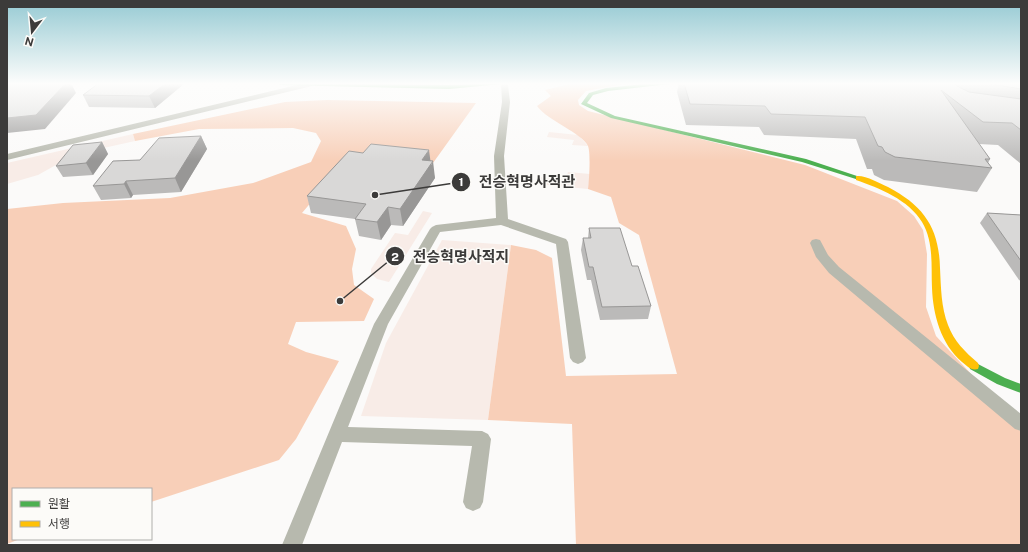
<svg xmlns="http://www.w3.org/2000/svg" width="1028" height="552" viewBox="0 0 1028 552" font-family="'Public Sans','Noto Sans KR',sans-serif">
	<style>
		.green { fill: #f8ece7 }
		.forest { fill: #f8cfb8 }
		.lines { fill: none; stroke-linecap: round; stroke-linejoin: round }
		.lane { fill: #b7b9ae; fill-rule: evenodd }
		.fast { fill: #4caf50; fill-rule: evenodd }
		.slow { fill: #ffc107; fill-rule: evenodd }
		.wall { fill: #bbbab9 }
		.shaded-wall { fill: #989796 }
		.building { fill: #d9d8d7; stroke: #989796 }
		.leader { fill: none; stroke: #3c3b3a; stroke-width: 1.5 }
		.callout-dot { fill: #3c3b3a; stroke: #fcfbf8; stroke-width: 1.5 }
		.mark-label { font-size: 12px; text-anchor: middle; font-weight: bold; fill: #fff }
		.callout-label { font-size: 15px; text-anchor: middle; font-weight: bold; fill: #3c3b3a; stroke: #fcfbf8; stroke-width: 3; stroke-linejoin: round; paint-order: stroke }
	</style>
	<rect width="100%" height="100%" fill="#fbfaf9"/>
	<g class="green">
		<polygon points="549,132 578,135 588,146 572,145 574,140 547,137"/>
		<polygon points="133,134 135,141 90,151 63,161 38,175 7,184 7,163"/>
		<polygon points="568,172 590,174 588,189 538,184 540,177 566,179"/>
		<polygon points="423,211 432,213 389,282 377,279 371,273 371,269 395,233 408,235"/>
		<polygon points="442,240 511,245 488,420 361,416 386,343"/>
	</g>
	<g class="forest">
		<path d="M574 83H629L586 91 578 100 579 105 588 111 805 165 897 201 914 216 923 230 927 254 926 307 936 336 1021 428V545H576L572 424 488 420 511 245 536 250 552 258 566 376 677 374 639 235 619 223 611 197 588 189C589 181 591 154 588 146 582 133 548 121 537 106L551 96 545 90Z"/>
		<polygon points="327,100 476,103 433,163 330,180 302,213 346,226 356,249 352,269 354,285 374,299 364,321 296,322 288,344 306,352 339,361 296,439 279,460 151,502 151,489 13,489 13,539 20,539 7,544 7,209 63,203 170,198 253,183 311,162 321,141 316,133 293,128 199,129 135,141 133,134 285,102"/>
	</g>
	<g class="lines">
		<g class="lane">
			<polygon points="305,83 316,84 312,86 7,160 7,154"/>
			<polygon points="501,83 507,83 508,85 510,102 504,156 508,219 566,239 568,242 586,358 583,362 578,364 573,362 570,358 556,244 501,225 440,232 388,324 348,427 482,431 488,434 491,439 483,502 480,508 473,511 466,508 463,502 472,446 342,442 302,545 282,545 374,324 430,229 432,227 436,225 496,218 494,156 502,102"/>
			<polygon points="816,239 820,240 828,255 839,267 1021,414 1021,431 1015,429 829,273 816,257 810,243 812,240"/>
		</g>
		<g class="fast">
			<polygon points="278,83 449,85 514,83 449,89 280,85"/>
			<polygon points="653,83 678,83 608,91 593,95 587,103 615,116 806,159 863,178 859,180 802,162 611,118 581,104 589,93 606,88"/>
			<polygon points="974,362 1005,378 1021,384 1021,393 997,384 970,369 969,366 970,363"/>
		</g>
		<path class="slow" d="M856 176C866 175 879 183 888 187 924 206 939 228 940 268 941 288 941 307 948 325 954 341 965 352 978 363L979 366 978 369C971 371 967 366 962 362 941 344 933 315 932 288 931 266 934 242 922 222 909 200 879 188 856 180Z"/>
	</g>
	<g class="wall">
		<polygon points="185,83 155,108 89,107 83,95"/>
		<polygon points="679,83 954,83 955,84 955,83 1021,83 1021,164 998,145 979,144 990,159 988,163 992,168 977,192 884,180 874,175 872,169 867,169 856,139 764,135 759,127 686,125 677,92"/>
		<polygon points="201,136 207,149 181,192 133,195 131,198 101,200 93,186 140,160"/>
		<polygon points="102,142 108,154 93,175 63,177 56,166"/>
		<polygon points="430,161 435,178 403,226 391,225 381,240 359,236 355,219 311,213 307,196"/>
		<polygon points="987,213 1021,215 1021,281 1019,280 980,223"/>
		<polygon points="589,228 632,266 651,306 648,319 600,320 591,280 587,280 581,250 583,238 588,238"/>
	</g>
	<g class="shaded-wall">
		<polygon points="66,83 71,83 76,93 45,129 7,133 7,118"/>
		<polygon points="166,83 185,83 155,108 149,96"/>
		<polygon points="201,136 207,149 181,192 175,178"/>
		<polygon points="102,142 108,154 93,175 86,163"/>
		<polygon points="429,150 431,165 433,161 435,178 403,226 400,209 422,160"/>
		<polygon points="126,181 133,195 131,198 124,184"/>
		<polygon points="388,207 391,225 381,240 377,222"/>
	</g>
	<g class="building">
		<polygon points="7,83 66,83 36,115 7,118"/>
		<polygon points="99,83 166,83 149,96 83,95"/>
		<polygon points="684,83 954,83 957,86 969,92 1021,99 1021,130 1012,123 983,122 941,90 990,159 985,159 992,168 895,157 885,152 882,147 878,146 865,117 771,114 765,106 690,104"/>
		<polygon points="986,83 1021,83 1021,89"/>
		<polygon points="201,136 175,178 126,181 124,184 93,186 113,161 140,160 159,138"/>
		<polygon points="102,142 86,163 56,166 73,145"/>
		<polygon points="371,144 429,150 422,160 433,161 400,209 388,207 377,222 355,219 366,204 307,196 349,151 363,153"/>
		<polygon points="987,213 1021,215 1021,261"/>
		<polygon points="589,228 620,228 632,266 638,266 651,306 602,307 593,267 589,267 583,238 591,238"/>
	</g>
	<linearGradient id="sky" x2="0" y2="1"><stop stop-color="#96cad3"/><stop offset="0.52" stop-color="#fdfdfc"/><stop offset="1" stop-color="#fdfdfc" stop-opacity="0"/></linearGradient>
	<rect width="1028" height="161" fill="url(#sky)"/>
	<path class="leader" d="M375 195L461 182M340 301L395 256"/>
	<g class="callout-dot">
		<circle cx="375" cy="195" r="4"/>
		<circle cx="340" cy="301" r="4"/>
		<circle cx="461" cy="182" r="10"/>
		<circle cx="395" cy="256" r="10"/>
	</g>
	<g class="mark-label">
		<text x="461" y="186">1</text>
		<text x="395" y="261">2</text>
	</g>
	<g class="callout-label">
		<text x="527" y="187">전승혁명사적관</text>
		<text x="461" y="262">전승혁명사적지</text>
	</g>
	<rect width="1028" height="552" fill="none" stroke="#3c3b3a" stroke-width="16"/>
	<rect x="12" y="488" width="140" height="52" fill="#fcfbf8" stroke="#afaeac"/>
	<rect x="20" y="501" width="20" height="6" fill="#4caf50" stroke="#afaeac"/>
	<text x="48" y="508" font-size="12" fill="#3c3b3a">원활</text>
	<rect x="20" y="521" width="20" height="6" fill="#ffc107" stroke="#afaeac"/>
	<text x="48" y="528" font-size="12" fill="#3c3b3a">서행</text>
	<g transform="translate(32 32) rotate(196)" stroke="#fcfbf8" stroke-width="3" paint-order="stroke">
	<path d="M0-3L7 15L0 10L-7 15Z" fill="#3c3b3a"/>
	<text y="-6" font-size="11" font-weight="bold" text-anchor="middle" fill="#3c3b3a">N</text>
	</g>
</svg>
